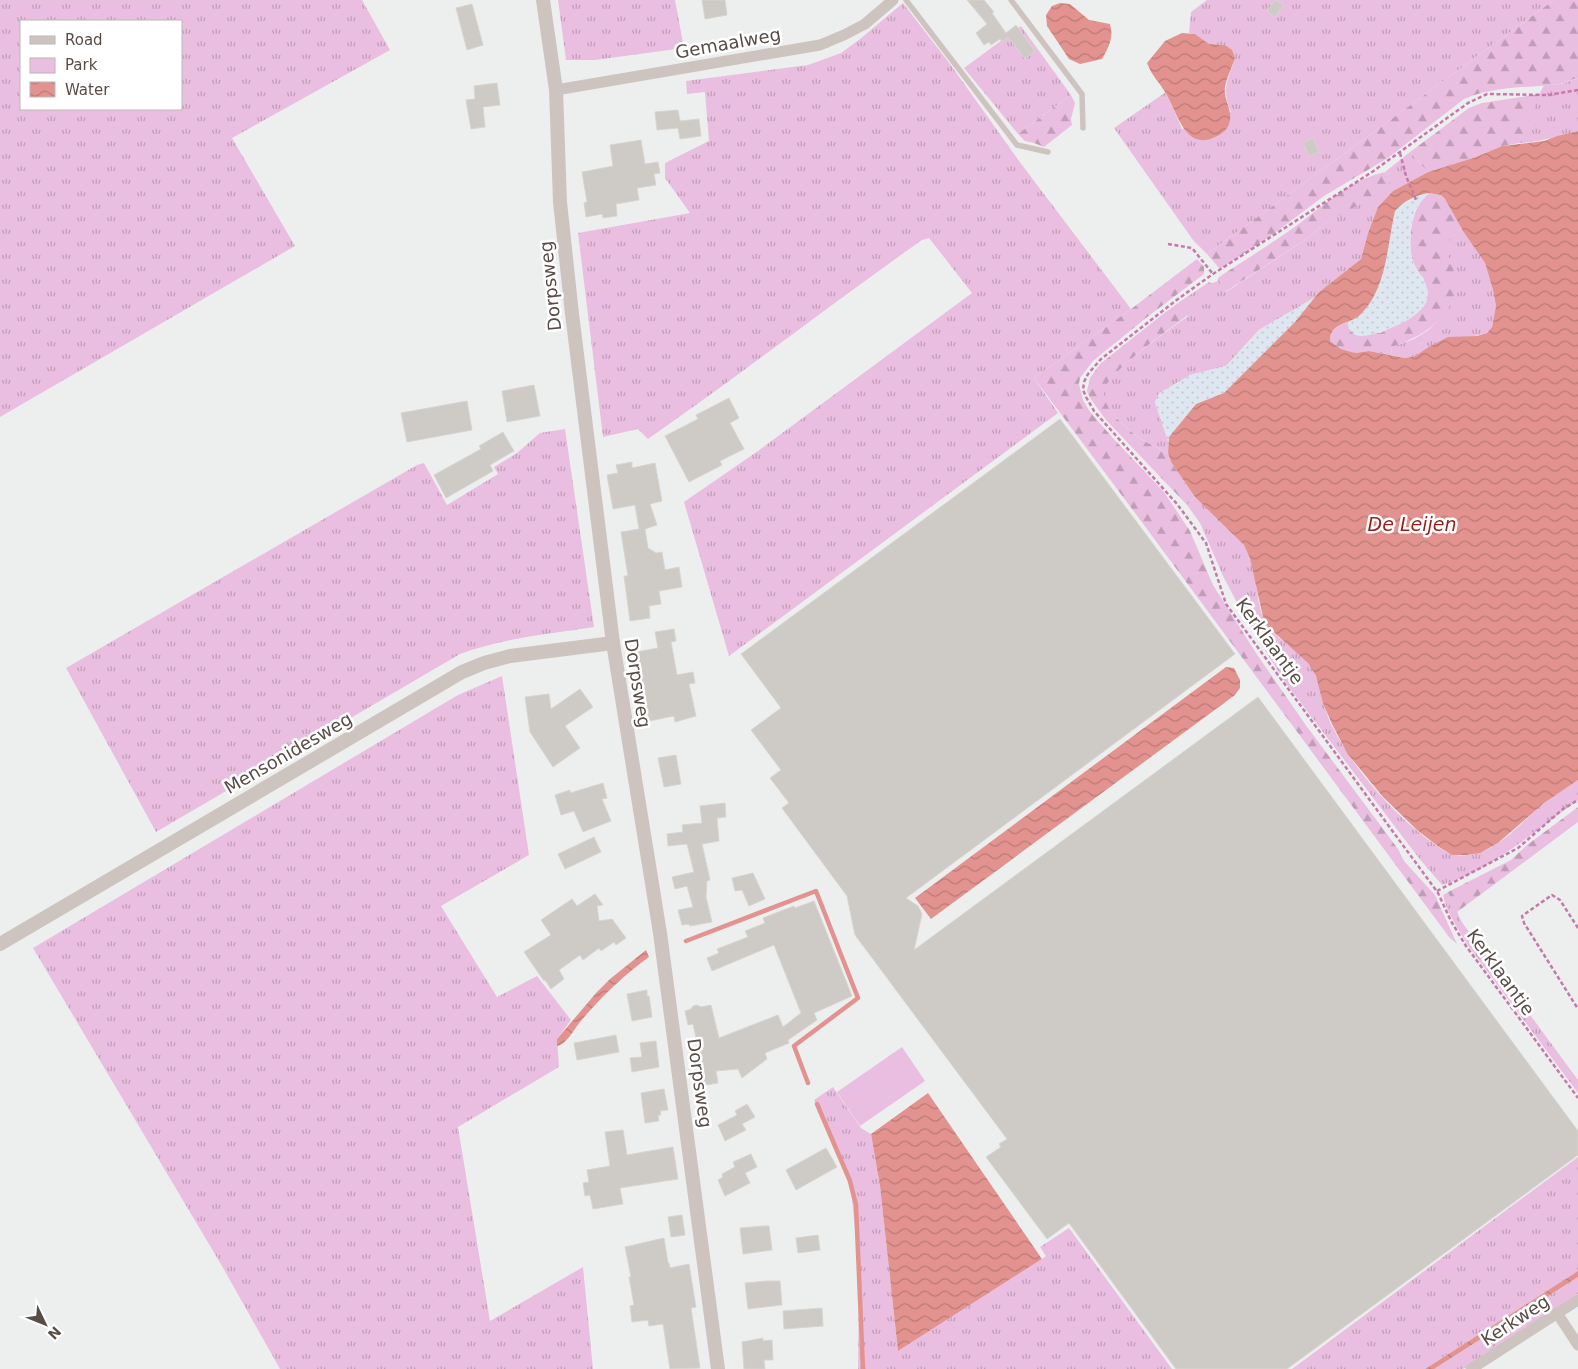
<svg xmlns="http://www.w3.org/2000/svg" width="1578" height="1369" viewBox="0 0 1578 1369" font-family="'DejaVu Sans',sans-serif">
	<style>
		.grass { fill: url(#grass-tufts); fill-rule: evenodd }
		.forest { fill: url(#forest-firs) }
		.sand { fill: url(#sand-dots) }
		.green { fill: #eabee0 }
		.water { fill: url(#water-waves); fill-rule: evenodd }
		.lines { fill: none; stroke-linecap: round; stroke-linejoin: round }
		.stream { stroke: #e3938f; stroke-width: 4.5 }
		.building { fill: #cecbc7; stroke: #d8d5d1 }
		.path { stroke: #c579aa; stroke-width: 2.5; stroke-dasharray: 4 2.5; stroke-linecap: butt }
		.service { stroke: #cec4bf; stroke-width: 5.5 }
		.minor { stroke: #cec4bf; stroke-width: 11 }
		.tertiary { stroke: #cec4bf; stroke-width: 14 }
		.labels { text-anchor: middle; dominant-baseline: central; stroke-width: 5; stroke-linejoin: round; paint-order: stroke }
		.street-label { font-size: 18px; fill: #584c47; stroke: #fff }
		.water-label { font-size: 19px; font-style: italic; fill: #991f19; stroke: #fff }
	</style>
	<defs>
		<pattern id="grass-tufts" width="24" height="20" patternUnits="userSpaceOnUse" patternTransform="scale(1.25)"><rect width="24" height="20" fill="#eabee0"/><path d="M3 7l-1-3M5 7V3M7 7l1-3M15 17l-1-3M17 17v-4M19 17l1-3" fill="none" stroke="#c09db7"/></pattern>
		<pattern id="forest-firs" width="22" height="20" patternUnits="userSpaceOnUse" patternTransform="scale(1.25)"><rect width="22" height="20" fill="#eabee0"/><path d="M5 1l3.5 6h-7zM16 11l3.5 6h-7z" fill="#c09db7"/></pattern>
		<pattern id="sand-dots" width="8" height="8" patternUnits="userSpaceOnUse" patternTransform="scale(1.25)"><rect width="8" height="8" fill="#dee7f0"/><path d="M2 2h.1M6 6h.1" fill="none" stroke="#c1c8cf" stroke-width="1.8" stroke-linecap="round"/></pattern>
		<pattern id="water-waves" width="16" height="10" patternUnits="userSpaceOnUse" patternTransform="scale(1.25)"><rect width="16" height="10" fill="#e3938f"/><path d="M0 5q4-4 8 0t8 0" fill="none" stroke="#bb7a77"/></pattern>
	</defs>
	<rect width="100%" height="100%" fill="#edefef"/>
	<g class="grass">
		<path d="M0 0H362L390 50 232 138 295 246 0 417ZM21 21H181V109H21Z"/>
		<polygon points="558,0 675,0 684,48 595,60 566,60"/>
		<path d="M1207 0H1554L1207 254 1193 240 1114 128 1166 92 1182 129 1231 112C1221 89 1228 80 1235 58L1225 45 1209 44 1195 34 1189 33 1191 12Z"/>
		<path d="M903 3 950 64 1019 161 1131 309 1034 378 1058 413 729 656 684 502 758 451 972 293 929 238 922 240C830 305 741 374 648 439L638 429 603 437 578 233 690 213 665 178V163L709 141 705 92 687 94 686 81 808 65 841 53 860 39Z"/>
		<polygon points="1021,26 1071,95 1018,134 964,68"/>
		<path d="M1578 78V131C1557 136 1541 142 1519 143L1535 103 1544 85 1562 84Z"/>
		<path d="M1410 152 1428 172 1393 191 1378 207 1368 233 1361 259 1319 292 1314 298 1259 330 1226 366 1190 375 1155 402 1169 444 1168 453C1160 449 1152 445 1144 441 1131 433 1098 406 1104 389 1112 369 1169 330 1188 316L1178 303 1209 282 1212 283 1218 281 1226 292 1305 240 1326 223 1350 208 1390 174 1385 172Z"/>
		<polygon points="1462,229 1485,263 1493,290 1496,306 1492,327 1487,333 1427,348 1415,356 1405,358 1391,355 1392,347 1414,339 1427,331 1437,322 1452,301 1450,260 1442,246"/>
		<path d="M565 429 594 627C549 634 503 638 460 654L156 832 66 668 417 465 424 463 447 505 498 474 494 467 517 453 540 433Z"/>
		<path d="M1195 497C1210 511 1233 529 1244 545 1259 566 1254 594 1263 617 1271 638 1295 646 1308 663 1322 680 1322 706 1332 726 1354 769 1388 808 1426 838 1434 843 1442 851 1452 854 1456 856 1462 856 1466 855 1498 853 1521 822 1543 804 1554 795 1567 788 1578 780V800C1539 828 1488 872 1442 885L1418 857 1285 682 1245 618 1223 576 1200 523 1187 505Z"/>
		<polygon points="502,676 529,855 441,906 497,997 537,976 571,1020 557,1039 559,1067 458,1127 490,1321 583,1267 593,1369 280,1369 222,1266 33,948 458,695"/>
		<path d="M1448 892 1451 897 1461 921 1578 1080V1093L1467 944C1458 928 1446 912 1443 895Z"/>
		<polygon points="833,1087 861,1128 871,1134 880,1186 898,1351 1042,1259 1046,1256 1040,1247 1069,1228 1172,1369 858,1369 859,1269 852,1199 844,1165 814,1100"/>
		<polygon points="1578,1157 1578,1271 1425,1369 1292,1369"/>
		<polygon points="1578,1277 1578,1294 1463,1369 1434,1369"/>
	</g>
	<g class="forest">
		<path d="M1554 0H1578V78C1572 79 1566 83 1560 84 1527 88 1495 86 1464 99L1388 158 1324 196 1272 235 1220 269 1207 254Z"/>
		<polygon points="1540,94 1519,143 1502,146 1476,157 1428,172 1410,152 1469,108 1482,103"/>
		<polygon points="1071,95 1075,103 1071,119 1072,125 1044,147 1034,143 1025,141 1018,134"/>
		<path d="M1385 172 1390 174 1391 180 1388 185 1381 192 1326 223 1305 240 1225 292 1218 281V278L1222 275C1247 259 1272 243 1296 226 1324 205 1350 180 1385 172Z"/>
		<path d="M1429 193 1441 195 1445 199 1462 229 1443 246C1449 258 1457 272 1456 286 1453 319 1419 338 1392 347L1391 355 1369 351 1355 353 1341 349 1330 341C1330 329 1337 326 1348 322L1349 329 1380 333 1409 319 1424 279C1421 275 1417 271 1415 266 1407 252 1410 218 1419 205 1421 200 1426 197 1429 193Z"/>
		<polygon points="1197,259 1204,267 1204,274 1146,318 1093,361 1080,378 1079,384 1083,400 1090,412 1112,437 1164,492 1190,531 1213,585 1256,653 1305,724 1398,849 1404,861 1435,895 1457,944 1449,937 1141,521 1034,378 1131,309"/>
		<path d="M1178 303 1188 315C1171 328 1105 374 1104 392 1102 409 1131 433 1144 441 1152 445 1160 449 1168 453L1171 462 1195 497 1187 505 1106 420 1090 398 1087 391 1090 378 1100 364 1163 314Z"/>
		<polygon points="1578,807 1578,822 1457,912 1448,892 1511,860 1527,845"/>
	</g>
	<g class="sand">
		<path d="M1429 193C1424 199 1418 204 1415 211 1410 224 1408 255 1415 267 1420 276 1428 283 1428 294 1429 316 1386 331 1369 335 1356 338 1350 335 1348 322L1359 315 1366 307 1390 234 1395 211 1399 206 1423 194Z"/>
		<polygon points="1314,298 1295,322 1247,372 1224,393 1196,404 1169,437 1169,444 1155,402 1159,393 1190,375 1226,366 1259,330"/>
	</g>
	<polygon class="green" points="902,1047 925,1081 860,1126 837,1092"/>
	<g class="water">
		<path d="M1060 3 1070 4 1089 20 1110 24C1114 37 1109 47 1102 59L1080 64 1069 59 1047 26 1046 15 1052 6Z"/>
		<path d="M1182 33 1195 34 1209 44 1225 45 1232 50 1235 58C1232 67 1227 77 1225 87 1223 100 1234 111 1229 124 1227 130 1221 135 1215 137 1184 152 1177 110 1165 92 1158 80 1153 78 1147 63L1165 41Z"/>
		<path d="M1578 131V780L1544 803 1498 843 1480 853 1466 855H1452L1439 847 1417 830 1383 797 1347 753 1332 724 1323 703 1316 676 1308 663 1268 627 1263 617 1250 558 1244 545 1195 497 1171 462 1168 453 1169 437 1196 404 1224 393 1295 322 1319 292 1361 259 1368 233 1378 207 1393 191 1428 172 1476 157 1502 146 1544 141 1557 136ZM1429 193 1441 195 1445 199 1463 231 1485 263 1493 290 1496 306 1492 327 1487 333 1477 336 1448 337 1427 348 1415 356 1405 358 1369 351 1355 353 1341 349 1330 341C1330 322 1349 325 1360 315 1387 289 1387 245 1395 211 1402 202 1418 194 1429 193Z"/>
		<polygon points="1226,667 1234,668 1240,680 1240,688 1235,695 931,919 915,898"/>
		<path d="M646 950 649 957C623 976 601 997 580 1022 574 1029 567 1044 557 1046V1039L596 993 610 979Z"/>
		<polygon points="928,1093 1042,1259 898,1351 880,1186 871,1134"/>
		<polygon points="1578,1271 1578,1277 1434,1369 1425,1369"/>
	</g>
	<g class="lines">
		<g class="stream">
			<polyline points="686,941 816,891 858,998 794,1046 808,1083"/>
			<polyline points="817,1104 850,1181 856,1205 863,1369"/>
		</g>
	</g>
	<g class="building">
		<polygon points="702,0 725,0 727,15 705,19"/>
		<polygon points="967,0 984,0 994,12 992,13 1006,33 1016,25 1035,51 1025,59 1008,37 1002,42 1000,39 991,45 989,42 984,45 976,33 987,24"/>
		<polygon points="1275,0 1284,5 1275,17 1267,11"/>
		<polygon points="472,4 483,45 467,50 456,8"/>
		<polygon points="497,83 500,105 483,107 485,127 471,129 466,100 475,99 474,86"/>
		<polygon points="678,110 680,121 699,119 701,136 680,139 678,128 657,130 655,112"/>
		<polygon points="1313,138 1319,152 1309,156 1303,143"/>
		<polygon points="641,140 645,164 658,162 660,173 654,174 656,185 637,188 639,200 616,204 617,216 603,218 602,214 586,217 584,203 587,202 582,172 613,166 610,145"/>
		<polygon points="534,385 540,416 507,422 502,391"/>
		<polygon points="729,398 739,418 730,423 744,449 720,461 722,465 689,482 665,436 698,419 696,415"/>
		<polygon points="467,401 472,430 407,442 401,413"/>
		<polygon points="1060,419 1235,654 906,898 918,906 922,914 914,950 1258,697 1578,1131 1578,1155 1287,1369 1176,1369 1069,1223 1047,1239 986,1157 1001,1147 999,1144 1007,1139 855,935 847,896 782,808 789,803 770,778 781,770 751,730 781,708 741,654"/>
		<polygon points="503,432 514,451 490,465 493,471 446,498 434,475 481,449 479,446"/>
		<polygon points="632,462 632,468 655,463 662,501 650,504 657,525 645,529 648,548 656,553 662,552 665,570 679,567 682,587 659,591 661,604 649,606 650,618 630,621 624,576 628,576 621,532 639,529 635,505 613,509 607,475 618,473 616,465"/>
		<polygon points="674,629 676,641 671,642 677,675 693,672 695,683 689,684 696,716 675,722 674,716 649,721 637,652 658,648 655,632"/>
		<polygon points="580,689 593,707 565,726 580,748 553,767 530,732 525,697 549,694 551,709"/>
		<polygon points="676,755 681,784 664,787 658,758"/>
		<polygon points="603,783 607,798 602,799 611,821 583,832 574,811 561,815 555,795 570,790 570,793"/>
		<polygon points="725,803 726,817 717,818 719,841 702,844 710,880 707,881 706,897 712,922 690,926 689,924 682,925 678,910 693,907 687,886 675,889 672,877 694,872 687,844 668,846 667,834 683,832 682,825 702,823 700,806"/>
		<polygon points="594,837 601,852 565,869 558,854"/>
		<polygon points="753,873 765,899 749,906 742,890 735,891 732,878"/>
		<polygon points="595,894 603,905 597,906 599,921 612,919 626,938 616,945 614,942 601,951 599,948 583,960 580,955 559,970 564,979 551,989 545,980 544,981 524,952 551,935 541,920 572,899 577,906"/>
		<polygon points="814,901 852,996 814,1013 817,1020 788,1040 789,1043 765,1053 767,1059 742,1078 738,1069 716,1071 718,1083 701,1086 700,1081 691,1073 699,1072 696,1052 699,1051 693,1024 688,1025 685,1011 691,1009 693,1006 697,1005 701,1007 711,1005 719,1038 778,1015 783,1027 801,1013 774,945 712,971 707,958 719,953 717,949 748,937 745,931 765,923 763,918 794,906 795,908"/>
		<polygon points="647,990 647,996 649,996 652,1017 632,1021 627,994"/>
		<polygon points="616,1035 619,1052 577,1060 574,1043"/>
		<polygon points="656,1041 659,1067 632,1072 630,1058 642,1057 640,1043"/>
		<polygon points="664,1089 668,1110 660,1111 661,1115 658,1115 659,1121 645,1123 641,1093"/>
		<polygon points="747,1104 755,1117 742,1124 746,1130 725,1141 718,1125 737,1115 735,1111"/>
		<polygon points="623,1130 627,1155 673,1147 678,1179 620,1188 623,1204 593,1209 590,1195 585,1196 583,1183 589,1182 587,1170 610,1166 605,1132"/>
		<polygon points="826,1148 837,1167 796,1190 786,1170"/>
		<polygon points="751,1154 757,1167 745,1173 750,1183 725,1196 718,1180 723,1177 722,1174 735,1167 733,1162"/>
		<polygon points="682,1215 685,1235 671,1237 668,1217"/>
		<polygon points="763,1226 769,1226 772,1250 743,1254 740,1228"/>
		<polygon points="818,1235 820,1250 798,1253 796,1238"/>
		<polygon points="664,1238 668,1263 669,1263 670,1268 689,1264 696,1307 691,1308 700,1368 670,1369 663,1324 649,1326 648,1320 632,1322 630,1306 634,1305 629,1277 631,1277 625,1247"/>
		<polygon points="767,1281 780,1281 782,1305 748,1309 745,1283"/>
		<polygon points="822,1308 823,1326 784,1329 783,1311"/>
		<polygon points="763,1338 763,1341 772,1340 773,1360 764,1360 765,1369 744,1369 742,1342"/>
	</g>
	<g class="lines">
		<g class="path">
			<polyline points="1578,90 1548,95 1487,94 1468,103 1372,172 1213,274 1178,299 1101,359 1088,374 1084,382 1083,390 1086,397 1094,411 1177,504 1206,543 1226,604 1438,893 1451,921 1466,946 1578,1098"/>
			<polyline points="1400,153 1406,176 1417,202"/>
			<polyline points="1168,244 1192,248 1213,274"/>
			<polyline points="1437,891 1518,848 1563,809 1578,800"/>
			<polyline points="1578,928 1560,900 1552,895 1522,916 1524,923 1578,1009"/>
		</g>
		<g class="service">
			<polyline points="906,0 1017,145 1048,152"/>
			<polyline points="1011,0 1082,94 1083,128"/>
		</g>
		<g class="minor">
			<polyline points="556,90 820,45 844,35 865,24 893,0"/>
			<polyline points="1557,1313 1578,1345"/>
			<polyline points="1471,1369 1578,1300"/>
		</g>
		<g class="tertiary">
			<polyline points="543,0 556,90 560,202 572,314 613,643 660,933 718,1369"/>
			<polyline points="0,944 462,672 484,663 510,656 613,643"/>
		</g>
	</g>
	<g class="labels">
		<g class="street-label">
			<text transform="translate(728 43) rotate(-10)">Gemaalweg</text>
			<text transform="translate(550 286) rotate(-96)">Dorpsweg</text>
			<text transform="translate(1270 641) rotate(54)">Kerklaantje</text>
			<text transform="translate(638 683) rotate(81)">Dorpsweg</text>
			<text transform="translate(288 753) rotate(-30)">Mensonidesweg</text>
			<text transform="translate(1501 972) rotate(54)">Kerklaantje</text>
			<text transform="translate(700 1083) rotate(82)">Dorpsweg</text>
			<text transform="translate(1515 1320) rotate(-33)">Kerkweg</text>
		</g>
		<g class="water-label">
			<text x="1412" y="524">De Leijen</text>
		</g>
	</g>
	<rect x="20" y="20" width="162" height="90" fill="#ffffff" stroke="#bcb7b5"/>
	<rect x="30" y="36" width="25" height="8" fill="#cec4bf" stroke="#bcb7b5"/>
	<text x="65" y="45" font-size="15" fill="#584c47">Road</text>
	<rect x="30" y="58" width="25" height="15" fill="#eabee0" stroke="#bcb7b5"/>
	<text x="65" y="70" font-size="15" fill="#584c47">Park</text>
	<rect x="30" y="82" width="25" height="15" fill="url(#water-waves)" stroke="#bcb7b5"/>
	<text x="65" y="95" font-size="15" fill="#584c47">Water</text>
	<g transform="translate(45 1324) rotate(133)" stroke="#ffffff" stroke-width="4" paint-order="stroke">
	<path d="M0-4L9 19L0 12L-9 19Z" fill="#584c47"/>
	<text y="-8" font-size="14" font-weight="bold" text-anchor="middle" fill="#584c47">N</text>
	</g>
</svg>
